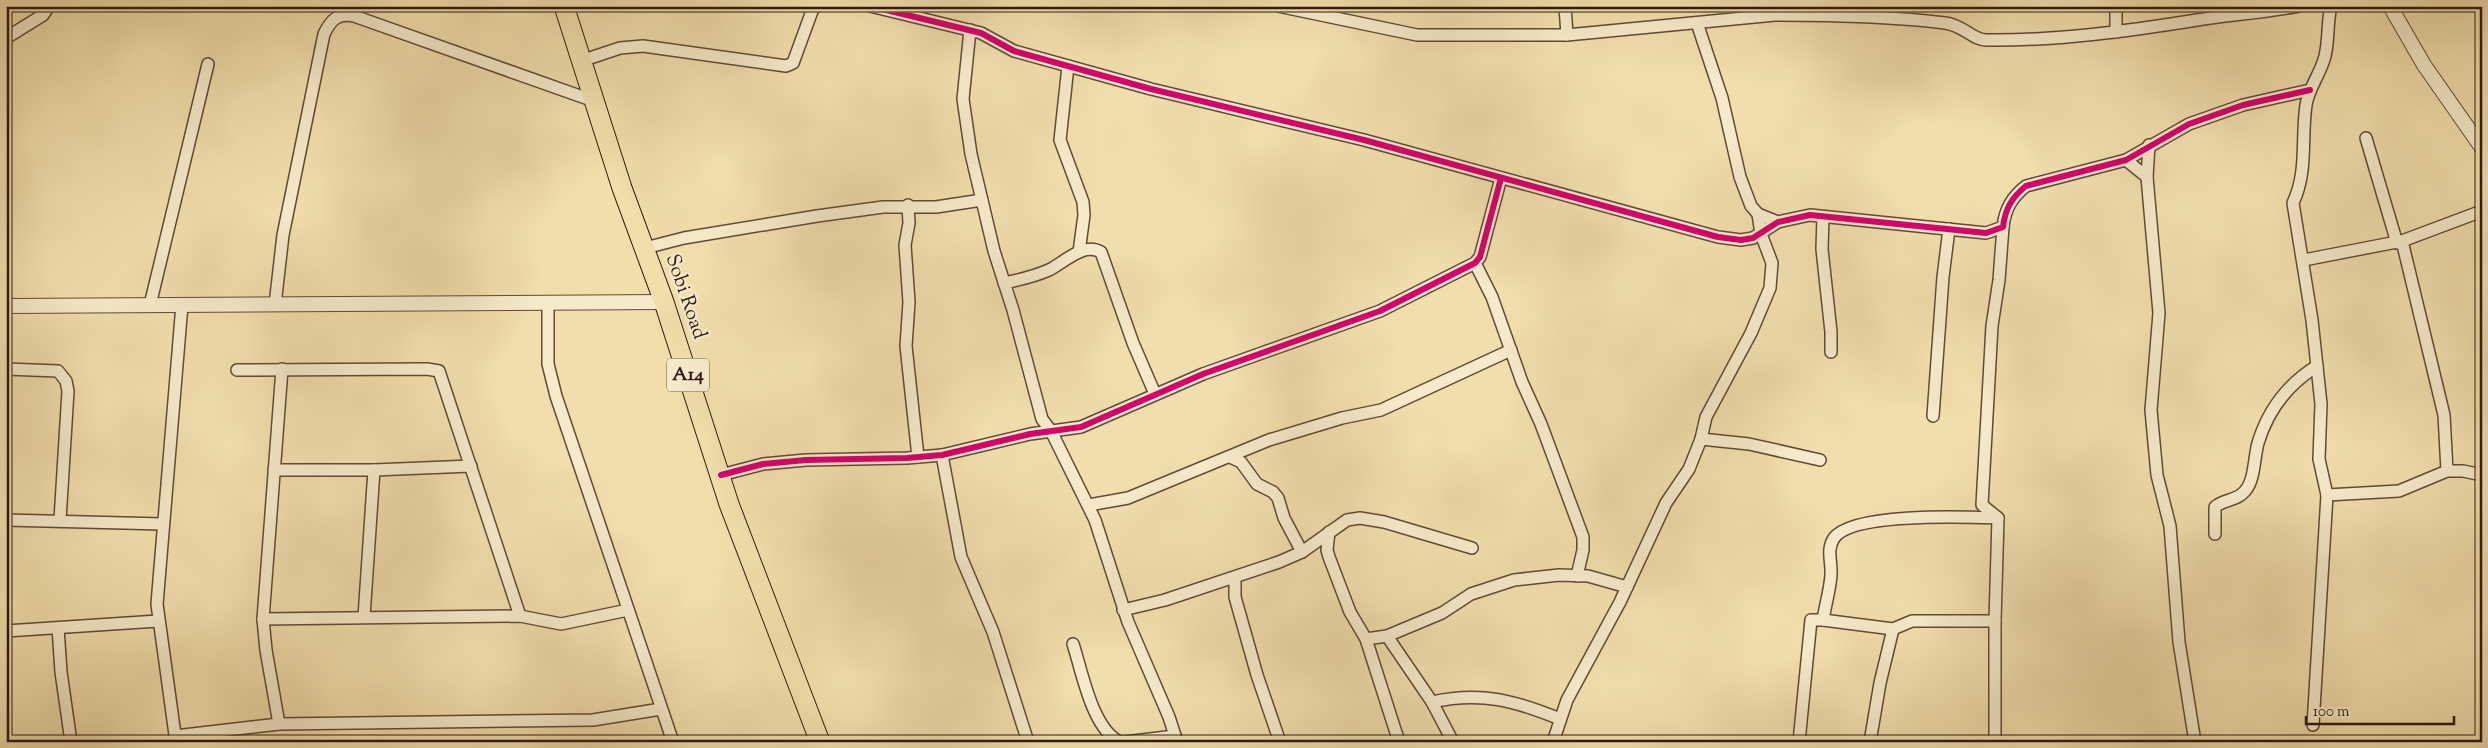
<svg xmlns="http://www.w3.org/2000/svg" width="2488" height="748" viewBox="0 0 2488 748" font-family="'Sorts Mill Goudy',serif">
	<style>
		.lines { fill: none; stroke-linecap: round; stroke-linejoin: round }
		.minor-casing { stroke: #5f4b36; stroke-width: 14 }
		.tertiary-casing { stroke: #5f4b36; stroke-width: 16 }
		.trunk-casing { stroke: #2e1a0f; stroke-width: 21 }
		.minor { stroke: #f6eaca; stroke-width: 11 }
		.tertiary { stroke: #f6eaca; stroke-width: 14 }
		.trunk { stroke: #f1dead; stroke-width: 19 }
		.cycleway-casing { stroke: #f6eaca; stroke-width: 9 }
		.cycleway { stroke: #d6006c; stroke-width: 6 }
		.labels { text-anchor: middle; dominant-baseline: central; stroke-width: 4.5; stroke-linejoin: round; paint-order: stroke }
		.shield { fill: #f6eaca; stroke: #6a5847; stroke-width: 1 }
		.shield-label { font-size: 19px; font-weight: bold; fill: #2e1a0f }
		.street-label { font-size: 20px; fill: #2e1a0f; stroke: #f6eaca }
	</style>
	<rect width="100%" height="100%" fill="#f1dead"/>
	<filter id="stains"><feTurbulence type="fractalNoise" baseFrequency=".004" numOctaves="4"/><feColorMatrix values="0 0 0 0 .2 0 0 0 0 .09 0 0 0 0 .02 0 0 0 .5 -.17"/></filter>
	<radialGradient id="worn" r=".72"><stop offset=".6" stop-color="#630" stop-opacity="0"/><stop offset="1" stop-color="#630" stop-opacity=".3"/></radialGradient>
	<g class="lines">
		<g class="minor-casing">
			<g id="minor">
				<path d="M870 6 981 33 1014 51 1151 89 1364 140 1718 237 1741 240 1753 238 1778 222 1810 215 1986 233 2003 227C2005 209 2012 197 2026 186L2126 160 2189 124 2243 105 2310 90"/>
				<path d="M1278 6 1417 35H1567L1775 15C1832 15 1889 16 1945 23 1963 25 1973 40 1986 40 2057 41 2128 31 2197 20 2231 15 2265 12 2299 6"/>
				<polyline points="1565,6 1567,35"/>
				<polyline points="2116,6 2116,32"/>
				<polyline points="1697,23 1722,98 1740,177 1751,206 1758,214 1778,222"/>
				<polyline points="970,30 963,99 971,154 994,251 1013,310 1042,419 1051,431 1095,520 1128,622 1169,717 1177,742"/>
				<polyline points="6,38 43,15 49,6"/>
				<polyline points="581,61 620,48 643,46 786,66 793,63 812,11 816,6"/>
				<polyline points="1068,66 1060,140 1083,202 1084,215 1079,252"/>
				<polyline points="2366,138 2397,243"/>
				<polyline points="2149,145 2147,177 2159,313 2151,410 2157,475 2170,526 2179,642 2195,742"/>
				<polyline points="2126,160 2147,177"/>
				<polyline points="908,205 909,223 905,245 909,302 906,346 918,457"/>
				<polyline points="1823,217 1822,249 1831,332 1831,352"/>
				<polyline points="2402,241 2444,415 2447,471"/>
				<polyline points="645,248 684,238 817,216 883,207 936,207 982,200"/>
				<polyline points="2304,260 2402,241 2482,211"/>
				<polyline points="1475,263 1492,297 1522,382 1541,424 1583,537 1583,550 1577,576"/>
				<path d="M1004 283C1019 280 1035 276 1049 270 1065 262 1083 242 1101 252L1133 343 1155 394"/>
				<polyline points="548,303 548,364 556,396 673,742"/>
				<polyline points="150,305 208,64"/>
				<path d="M275 305 283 235 324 34C331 20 337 13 354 16L594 101"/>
				<polyline points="6,369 58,371 66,381 68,391 60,520"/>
				<polyline points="237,370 427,369 439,371 520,616"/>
				<polyline points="1933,416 1943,277 1949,229"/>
				<polyline points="1701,439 1749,444 1820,460"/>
				<polyline points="942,455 961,557 993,632 1028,742"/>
				<polyline points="1230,457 1241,462 1257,484 1273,492 1278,498 1284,518 1302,552"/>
				<polyline points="274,470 374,470 471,466"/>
				<polyline points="721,475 763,464 806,460 907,458 942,455 1030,434 1081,427 1203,374 1380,311 1475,263 1480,257 1501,178"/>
				<polyline points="2327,495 2399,491 2447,471 2463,471 2482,475"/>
				<polyline points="1089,505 1128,498 1269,440 1342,418 1381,410 1511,350"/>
				<polyline points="6,520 163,524"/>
				<polyline points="1329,532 1327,550 1329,557 1350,612 1366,639 1399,742"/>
				<path d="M2215 534V507C2224 499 2237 501 2245 491 2255 480 2254 457 2258 443 2268 410 2288 384 2317 366"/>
				<polyline points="1235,578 1235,597 1257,675 1280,742"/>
				<polyline points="1123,610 1165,600 1279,562 1302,552 1347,520 1360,518 1384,522 1472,548"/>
				<polyline points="364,617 374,470"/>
				<polyline points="263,619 520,616 561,624 628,610"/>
				<polyline points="1823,620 1893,629"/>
				<polyline points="58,628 61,672 71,742"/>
				<polyline points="6,631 158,621"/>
				<polyline points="1387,636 1432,702 1453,742"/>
				<polyline points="1366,639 1387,636 1442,613 1471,594 1514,580 1559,575 1588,576 1627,587"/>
				<path d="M1073 644C1082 671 1092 729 1120 742"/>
				<path d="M1432 702C1481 691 1516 701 1560 719"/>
				<polyline points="279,724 266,650 263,619 282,369"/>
				<path d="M2313 725 2327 495 2319 459 2321 404 2312 320 2293 203C2308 171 2301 139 2306 105 2309 87 2321 73 2325 56 2329 40 2327 22 2331 6"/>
				<polyline points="175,736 279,724 593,720 661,709"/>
				<polyline points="176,742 157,604 182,305"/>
				<polyline points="1125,742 1175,736"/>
				<polyline points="1553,742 1567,700 1620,602 1666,503 1689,469 1701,439 1706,417 1751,333 1770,288 1772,263 1761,234 1758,214"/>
				<path d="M1799 742 1811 620H1823C1825 606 1830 590 1831 575 1832 562 1826 550 1834 538 1853 512 1967 517 1998 518"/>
				<polyline points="1870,742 1880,683 1893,629 1912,621 1995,621"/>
				<polyline points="1995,742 1995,621 1998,518 1982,505 1992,326 1999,280 2003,227"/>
			</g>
		</g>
		<g class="tertiary-casing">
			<g id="tertiary">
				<polyline points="2390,6 2424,65 2482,148"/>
				<polyline points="6,306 664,302"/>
			</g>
		</g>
		<g class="trunk-casing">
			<polyline id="trunk" points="564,6 622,188 664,302 729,504 820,742"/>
		</g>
		<use href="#minor" class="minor"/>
		<use href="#tertiary" class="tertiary"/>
		<use href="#trunk" class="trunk"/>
		<g class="cycleway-casing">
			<g id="cycleway">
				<path d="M870 6 981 33 1014 51 1151 89 1364 140 1718 237 1741 240 1753 238 1778 222 1810 215 1986 233 2003 227C2005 209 2012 197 2026 186L2126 160 2189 124 2243 105 2310 90"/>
				<polyline points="721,475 763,464 806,460 907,458 942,455 1030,434 1081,427 1203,374 1380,311 1475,263 1480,257 1501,178"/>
			</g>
		</g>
		<use href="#cycleway" class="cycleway"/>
	</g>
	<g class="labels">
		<rect class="shield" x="667" y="358.5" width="42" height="33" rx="4"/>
		<g class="shield-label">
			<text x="688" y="375">A14</text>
		</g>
		<g class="street-label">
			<text transform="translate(685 297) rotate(71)">Sobi Road</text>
		</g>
	</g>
	<rect width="2488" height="748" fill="none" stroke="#f1dead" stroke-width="25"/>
	<rect x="8" y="8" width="2473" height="733" fill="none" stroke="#2e1a0f" stroke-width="2.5"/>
	<rect x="12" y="12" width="2463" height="723" fill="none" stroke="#2e1a0f"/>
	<path d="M2306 716v8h148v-8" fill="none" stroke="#2e1a0f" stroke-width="2.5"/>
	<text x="2313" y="716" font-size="15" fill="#2e1a0f" stroke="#f6eaca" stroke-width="4" paint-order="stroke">100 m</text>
	<rect width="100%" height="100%" filter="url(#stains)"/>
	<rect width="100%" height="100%" fill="url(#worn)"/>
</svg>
